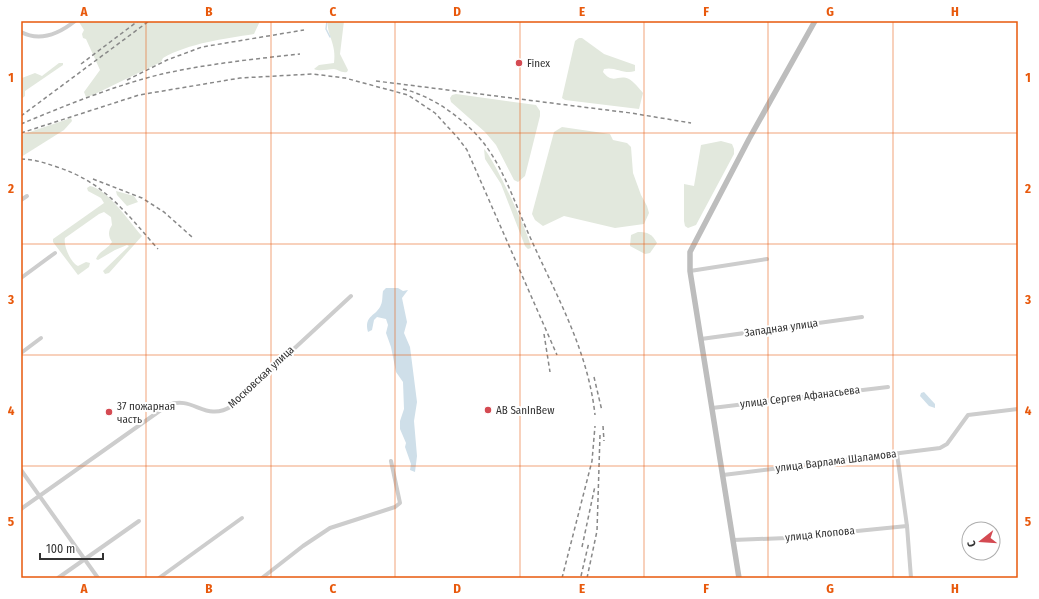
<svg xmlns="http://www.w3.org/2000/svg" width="1039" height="599" viewBox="0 0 1039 599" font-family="'Fira Sans Condensed',sans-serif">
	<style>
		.green { fill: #e2e8dd }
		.water { fill: #cfdfe9 }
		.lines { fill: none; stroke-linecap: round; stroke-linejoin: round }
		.stream { stroke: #cfdfe9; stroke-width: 1.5 }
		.street { stroke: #cdcdcd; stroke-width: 4 }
		.secondary { stroke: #bdbdbd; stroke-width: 5.5 }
		.rail { stroke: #888; stroke-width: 1.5; stroke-dasharray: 4 3; stroke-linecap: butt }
		.grid { fill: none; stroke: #e8590c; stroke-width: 1; stroke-opacity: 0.55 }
		.poi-dot { fill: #d44a52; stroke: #fff; stroke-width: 1.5 }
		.labels { text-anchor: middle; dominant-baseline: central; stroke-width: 4; stroke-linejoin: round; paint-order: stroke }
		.poi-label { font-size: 11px; fill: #333; stroke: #fff; text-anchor: start }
		.street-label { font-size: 11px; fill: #333; stroke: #fff }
		.neatline { fill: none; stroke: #e8590c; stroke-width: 1.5 }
		.grid-label { font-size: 13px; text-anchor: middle; font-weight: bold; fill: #e8590c }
	</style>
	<rect width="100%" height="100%" fill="#fff"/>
	<g class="green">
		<path d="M81 21H260L254 34C224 39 189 43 163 58L161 62 93 95 86 97 84 92 100 70 86 39 83 38 82 34 84 30 79 22Z"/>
		<path d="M328 21H344L340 54 348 70 347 72C341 73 339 70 334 69 327 69 321 72 314 69L319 65 334 63C337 44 326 34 328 21Z"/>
		<path d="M579 38H582L604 54 635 65V71C624 75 615 66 604 69L603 72C613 85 618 74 629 79 634 82 639 88 643 93L639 109 565 100 562 98 575 41Z"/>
		<polygon points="59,63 63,63 63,65 25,91 25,96 21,99 22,78 35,73 42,76"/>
		<polygon points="456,94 536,105 540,111 540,116 525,176 518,182 514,180 496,145 485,132 451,102 450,98 452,95"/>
		<polygon points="71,118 72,121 64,130 21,157 21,135"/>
		<polygon points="562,127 610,134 613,140 627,143 631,147 633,173 641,195 647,206 649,213 644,224 615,228 564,216 543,226 535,220 532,214 533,210 554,132"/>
		<polygon points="721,141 732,144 734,149 734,154 696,225 688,228 685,226 684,221 684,184 694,186 701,145"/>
		<path d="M484 149C492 155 531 237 531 248L528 249 525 246 501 184 485 159Z"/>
		<path d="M90 186C109 190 129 222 142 236L109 273 105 274 103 271 129 246 127 245 115 250 98 260 96 259C99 251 108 249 112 242 108 236 108 231 112 225L111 217 104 212 99 214 65 238C63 246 71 263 78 266L86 262 90 263 89 267 78 275 53 242V239L104 203 101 198 88 191 87 188Z"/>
		<polygon points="116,191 134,196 138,202 127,206 117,195"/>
		<path d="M638 232C648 232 652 234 657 243L650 253 645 254 630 246 631 235Z"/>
	</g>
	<g class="water">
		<path d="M386 288H398L403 291 408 290 402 298 407 322 404 333 410 347 417 402 414 421 417 456 415 472 410 470 411 464 405 447 406 443 400 429V421L404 409 403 382 396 372 391 347 386 333 388 325 386 319 377 317 374 320 372 330 368 332C364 316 374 317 380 307 383 302 382 297 383 291Z"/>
		<polygon points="924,392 935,404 935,408 929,406 920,396 921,393"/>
	</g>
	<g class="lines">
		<polyline class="stream" points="327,21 326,29 330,37"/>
		<g class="street">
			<path d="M21 32C40 42 60 33 75 21"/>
			<polyline points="21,200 27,196"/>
			<polyline points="690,271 767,259"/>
			<polyline points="21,278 55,253"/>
			<polyline points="701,339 862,317"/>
			<polyline points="21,353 41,338"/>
			<polyline points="712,408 888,387"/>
			<polyline points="897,454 907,526 911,578"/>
			<polyline points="21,470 98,578"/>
			<polyline points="723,475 940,448 947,444 968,415 1018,409"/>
			<path d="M21 509 168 405C194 395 205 423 232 406L351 296"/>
			<polyline points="733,540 787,538 907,526"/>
			<polyline points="58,578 139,521"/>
			<polyline points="159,578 242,518"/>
			<polyline points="262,578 303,546 330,528 395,507 400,503 391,461"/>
		</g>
		<polyline class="secondary" points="739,578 690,271 690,252 749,139 815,21"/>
		<g class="rail">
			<polyline points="81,64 138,21"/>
			<polyline points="127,80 167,60 202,47 304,30"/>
			<polyline points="376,81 631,113 691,123"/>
			<path d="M403 89C431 96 455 113 475 133 502 161 514 202 530 237 556 295 588 350 595 415"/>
			<polyline points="21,116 149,21"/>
			<path d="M21 124C64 106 116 85 162 74 207 64 254 59 300 54"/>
			<polyline points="21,133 139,95 240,78 313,74 345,78 408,95 435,113 458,138 467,150 557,355"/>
			<path d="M21 159C34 159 45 163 57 167 104 182 126 213 158 249"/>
			<polyline points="93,179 142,198 164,212 192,237"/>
			<polyline points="544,334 550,372"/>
			<polyline points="594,377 602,411"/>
			<polyline points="603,426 604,441"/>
			<polyline points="582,547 595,486"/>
			<polyline points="581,576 589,542"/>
			<polyline points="562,578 592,461 595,426"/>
			<polyline points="587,578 597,531 600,435"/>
		</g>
	</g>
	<path class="grid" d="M146 21V578M271 21V578M395 21V578M520 21V578M644 21V578M768 21V578M893 21V578M21 133H1018M21 244H1018M21 355H1018M21 466H1018"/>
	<g class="poi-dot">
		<circle cx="519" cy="63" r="4"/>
		<circle cx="488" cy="410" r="4"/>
		<circle cx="109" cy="412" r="4"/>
	</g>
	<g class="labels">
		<g class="poi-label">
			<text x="527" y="63">Finex</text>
			<text x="117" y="406">37 пожарная<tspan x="117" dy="13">часть</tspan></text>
			<text x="496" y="410">AB SanInBew</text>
		</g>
		<g class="street-label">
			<text transform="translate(781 328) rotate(-8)">Западная улица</text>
			<text transform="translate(261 377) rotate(-43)">Московская улица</text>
			<text transform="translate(800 397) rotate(-7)">улица Сергея Афанасьева</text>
			<text transform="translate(836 461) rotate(-7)">улица Варлама Шаламова</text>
			<text transform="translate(820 534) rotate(-6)">улица Клопова</text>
		</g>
	</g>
	<rect width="1039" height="599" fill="none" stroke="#ffffff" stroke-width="44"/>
	<g transform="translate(981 541) rotate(253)"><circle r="19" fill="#ffffff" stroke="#adadad"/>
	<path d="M0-3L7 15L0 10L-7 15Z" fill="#d44a52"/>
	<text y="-6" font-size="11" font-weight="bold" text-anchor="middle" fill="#333333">С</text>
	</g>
	<path d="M40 553v6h63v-6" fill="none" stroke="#333333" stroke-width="2"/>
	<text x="46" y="553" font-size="12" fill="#333333" stroke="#ffffff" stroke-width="3" paint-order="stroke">100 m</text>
	<rect x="22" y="22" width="995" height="555" class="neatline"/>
	<g class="grid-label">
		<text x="84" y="16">A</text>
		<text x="209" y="16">B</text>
		<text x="333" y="16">C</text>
		<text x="457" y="16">D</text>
		<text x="582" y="16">E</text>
		<text x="706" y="16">F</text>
		<text x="830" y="16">G</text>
		<text x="955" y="16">H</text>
		<text x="11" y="82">1</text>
		<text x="1028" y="82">1</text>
		<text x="11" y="193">2</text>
		<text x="1028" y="193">2</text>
		<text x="11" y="304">3</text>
		<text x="1028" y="304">3</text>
		<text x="11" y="415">4</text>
		<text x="1028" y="415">4</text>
		<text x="11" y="526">5</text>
		<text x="1028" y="526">5</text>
		<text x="84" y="593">A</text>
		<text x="209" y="593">B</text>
		<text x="333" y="593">C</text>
		<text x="457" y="593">D</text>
		<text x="582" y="593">E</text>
		<text x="706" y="593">F</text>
		<text x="830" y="593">G</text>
		<text x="955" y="593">H</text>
	</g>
</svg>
